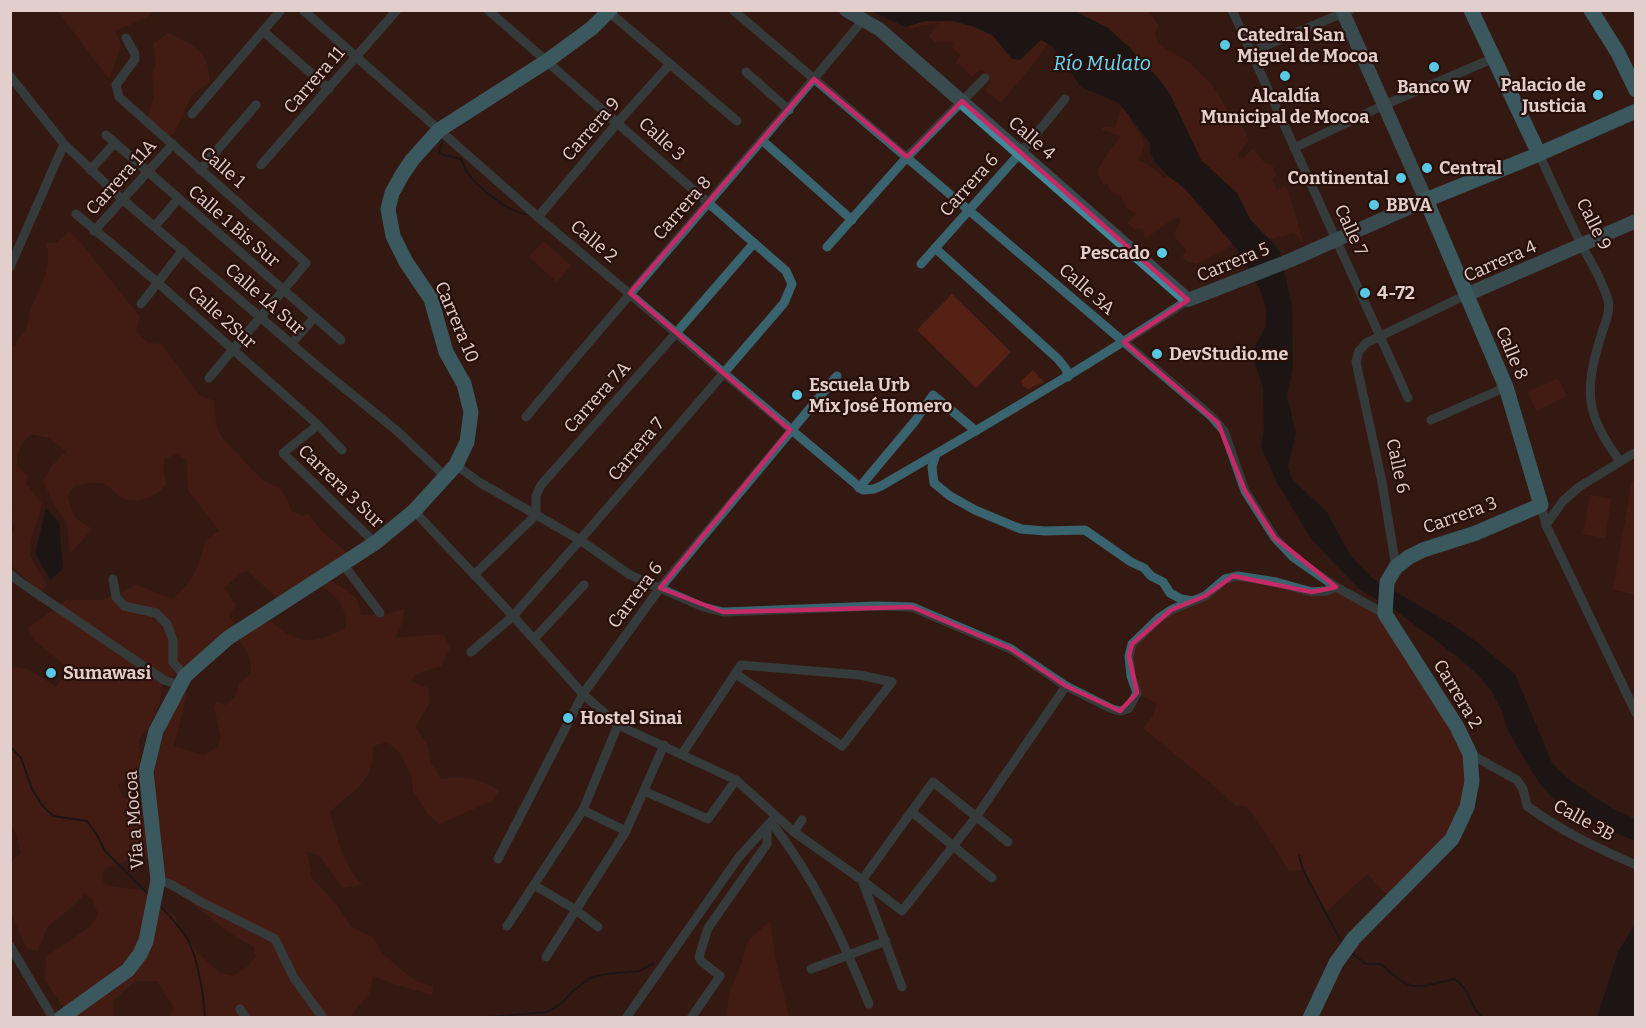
<svg xmlns="http://www.w3.org/2000/svg" width="1646" height="1028" viewBox="0 0 1646 1028" font-family="Bitter,serif">
	<style>
		.green { fill: #562115; fill-rule: evenodd }
		.water { fill: #041115 }
		.lines { fill: none; stroke-linecap: round; stroke-linejoin: round }
		.stream { stroke: #041115; stroke-width: 2 }
		.street { stroke: #39636e; stroke-width: 9 }
		.secondary { stroke: #41889a; stroke-width: 14 }
		.primary { stroke: #45a5bc; stroke-width: 15 }
		.marked { fill: none; stroke: #c52a66; stroke-width: 4.5; stroke-linejoin: round }
		.poi-dot { fill: #59c8e4; stroke: #280f09; stroke-width: 2 }
		.labels { text-anchor: middle; dominant-baseline: central; stroke-width: 4.5; stroke-linejoin: round; paint-order: stroke }
		.poi-label { font-size: 18px; font-weight: bold; fill: #e2cfcb; stroke: #280f09; text-anchor: start }
		.street-label { font-size: 18px; fill: #e2cfcb; stroke: #280f09 }
		.water-label { font-size: 20px; font-style: italic; fill: #65dbf9; stroke: #280f09 }
	</style>
	<rect width="100%" height="100%" fill="#331912"/>
	<g class="green">
		<polygon points="1148,10 1158,25 1155,35 1159,45 1190,63 1212,85 1237,125 1241,124 1249,140 1238,155 1242,159 1253,149 1264,162 1272,165 1277,175 1272,178 1277,190 1285,186 1288,190 1303,242 1294,233 1281,237 1278,236 1275,238 1268,238 1250,219 1237,193 1201,160 1178,110 1160,80 1130,48 1108,28 1075,11"/>
		<polygon points="58,11 153,11 146,18 115,31 121,45 109,79"/>
		<path d="M884 11H994L1049 41 1038 58 1001 103 985 90 991 82 987 74 981 69 972 77 962 66 955 63 961 55 952 48 953 42H935L929 37 939 22C930 27 922 23 912 29Z"/>
		<path d="M169 33C196 48 208 49 210 82L192 95 174 133 168 137 147 118 154 98 152 76 156 62 153 44Z"/>
		<path d="M1121 108 1127 110C1130 116 1132 124 1136 129 1145 143 1147 145 1138 160 1150 164 1155 171 1165 178L1173 170 1239 237 1224 250 1197 264 1187 261 1182 256 1187 251 1176 238 1175 231 1180 223V216L1171 220 1146 238 1143 236 1145 230 1138 228 1135 230 1127 223 1136 214 1126 207 1120 195C1113 194 1109 190 1107 183L1104 185C1102 181 1098 176 1098 172 1097 166 1117 143 1121 136L1101 129 1106 126 1115 128Z"/>
		<path d="M69 232 80 242 140 317 136 331 148 343 161 344 199 395 214 401C215 412 215 424 220 434 224 441 230 447 236 452 249 465 259 483 279 487L287 499 291 511 302 516 308 514 321 530 348 554 319 573 356 597 361 615 387 614 404 609 403 621 395 638 428 635H444L450 648 441 666 418 673 410 681 428 688 430 703 415 727 427 744 431 763 441 779C465 777 479 777 499 791L492 801 439 824 429 815 413 791 412 777 399 751 387 742 373 746C373 785 354 788 330 812 337 838 343 864 362 885L343 888 319 855 307 852 312 878 336 904 351 927 373 937 383 954 400 969 417 981 433 987 432 995 394 984 373 976 369 994 352 1014 353 1017H169L174 1008 157 981H135L113 1001 114 1017H70L45 980 46 957 91 926 98 914 93 900 85 894 67 911 47 927 38 951 26 948 11 912V862L21 853 16 834 11 825V668C27 664 42 679 56 687L66 675 68 668 34 640 28 628 67 600H101L122 593 136 585C147 588 164 598 174 598 192 582 201 564 205 541L219 531 188 490 187 460 177 454 164 459 163 469 166 484C157 497 138 504 123 498 115 495 111 486 104 484 94 481 84 484 74 486L67 496 75 518 92 529 70 554 67 522 56 508 43 481 52 466 66 451 49 438 31 434C20 443 17 451 17 466L27 475 26 484 42 504 31 540 30 556 47 585 41 593 11 565V533L15 529 12 519 13 507 10 505 11 344 15 346C18 338 24 333 27 326 29 322 29 316 30 312 38 288 54 270 46 243H56ZM248 571 280 601 310 581C331 589 348 604 346 628 314 644 298 647 271 621L259 626 248 634 236 626 229 615 236 605 224 588 241 573ZM232 631C240 641 257 660 249 674 247 678 241 681 238 684L237 694 226 705 216 702 214 707 221 738 216 748 204 755 174 746 186 698V686L170 715 157 759 152 793 136 804 123 797 118 785 140 765 139 740 151 723 160 703 161 687 165 676 177 677ZM136 852 145 855C156 873 170 881 187 892L189 901 230 933 254 947 256 957 246 968 233 976 220 973 200 955 184 934 175 916 160 906 148 891 113 887 103 882 102 873 106 868 122 863Z"/>
		<polygon points="544,241 571,266 557,282 529,257"/>
		<polygon points="952,294 1011,352 976,388 917,330"/>
		<polygon points="1033,370 1044,382 1028,389 1023,386 1021,381"/>
		<polygon points="1558,378 1567,396 1536,411 1528,392"/>
		<polygon points="1632,481 1636,482 1635,594 1613,590"/>
		<polygon points="1590,495 1611,499 1605,538 1583,534"/>
		<path d="M1233 576 1312 592 1336 587 1385 614 1457 727 1472 781 1452 839 1391 899 1367 874 1326 912 1303 870H1289C1274 849 1263 825 1246 806L1235 805 1225 795 1143 728 1153 716 1157 704 1137 693 1132 644 1146 628Z"/>
		<polygon points="770,921 776,962 789,1017 727,1017 729,994 742,962 748,941"/>
	</g>
	<g class="water">
		<polygon points="871,11 1075,11 1108,28 1130,48 1160,80 1170,94 1201,160 1237,193 1250,219 1280,251 1292,307 1293,368 1287,395 1296,434 1288,467 1292,479 1327,512 1350,555 1372,578 1453,625 1477,642 1515,674 1552,763 1572,782 1608,806 1635,819 1635,841 1587,821 1558,803 1542,787 1527,764 1507,729 1503,713 1491,690 1477,674 1459,658 1396,611 1359,589 1312,540 1277,483 1261,447 1264,429 1263,388 1255,363 1255,346 1266,326 1266,308 1260,290 1237,249 1184,188 1168,176 1154,161 1150,151 1150,143 1119,103 1081,87 1052,46 1041,40 1020,60 1012,59 992,35 972,26 951,21 926,21 906,27"/>
		<polygon points="46,508 59,522 63,569 50,580 35,553"/>
		<polygon points="1635,924 1635,1017 1597,1017 1618,952"/>
	</g>
	<g class="lines">
		<g class="stream">
			<path d="M443 140 439 152 444 155 461 159C464 163 464 168 467 172 475 185 515 218 530 214"/>
			<polyline points="10,746 21,758 32,789 41,804 53,816 87,821 97,835 105,851 148,894"/>
			<polyline points="1299,856 1303,870 1343,945"/>
			<path d="M158 904C169 915 180 927 188 940 198 958 204 997 205 1018"/>
			<path d="M1351 953 1366 964H1380L1401 981 1412 986H1424L1454 979C1470 987 1469 1008 1483 1018"/>
			<polyline points="477,1018 547,1012 561,1004 573,991 590,978 607,974 639,971 654,963"/>
		</g>
		<g class="street">
			<path d="M303 10 538 217 863 490 874 489 881 486C984 426 1088 366 1188 300"/>
			<polyline points="733,10 1211,416 1224,431 1245,491 1275,538 1293,557 1336,587 1385,614"/>
			<polyline points="1232,10 1408,398"/>
			<polyline points="609,12 737,121"/>
			<polyline points="263,31 329,89"/>
			<polyline points="126,38 135,54 135,59 116,85 119,97 306,263 209,378"/>
			<polyline points="1251,52 1350,10"/>
			<polyline points="746,72 789,110"/>
			<polyline points="10,76 64,144 122,199 316,365 397,431 446,477"/>
			<polyline points="192,114 281,10"/>
			<polyline points="106,135 341,340"/>
			<polyline points="763,141 852,220"/>
			<polyline points="1294,148 1384,105 1494,58"/>
			<path d="M1539 154C1552 183 1566 213 1580 242 1590 261 1602 279 1608 300 1611 312 1604 325 1601 336 1584 391 1585 414 1620 461"/>
			<polyline points="261,165 397,10"/>
			<polyline points="90,170 115,143"/>
			<polyline points="200,170 256,105"/>
			<polyline points="76,214 157,282 318,425 342,450"/>
			<polyline points="538,217 618,122 670,64"/>
			<polyline points="155,226 178,199"/>
			<polyline points="94,231 173,144"/>
			<polyline points="827,247 907,157 985,78"/>
			<polyline points="935,248 1058,359 1066,369 1068,377"/>
			<polyline points="921,264 1021,152 1065,99"/>
			<polyline points="10,267 64,144"/>
			<polyline points="141,304 183,250"/>
			<polyline points="291,344 314,318"/>
			<path d="M526 417C637 284 752 154 863 20"/>
			<polyline points="1431,420 1506,387"/>
			<polyline points="318,425 283,453 375,543"/>
			<polyline points="936,454 932,467 934,483 950,496 975,510 1021,529 1045,531 1085,530 1131,562 1144,568 1151,576 1163,582 1170,593 1181,599 1193,601"/>
			<polyline points="456,465 479,482 580,540 630,575 703,607 723,612 877,606 912,607 1011,649 1066,686 1112,709 1120,711 1128,709 1137,693 1131,676 1129,656 1132,644 1159,618 1171,610 1205,596 1225,579 1238,576 1276,582 1312,592 1326,591 1336,587"/>
			<polyline points="859,488 915,421 933,395 976,431"/>
			<polyline points="1541,505 1546,525 1636,713"/>
			<polyline points="414,511 513,616 583,694 618,725 736,780 794,832 862,880 902,911 976,817 1066,686"/>
			<polyline points="1546,525 1563,501 1579,487 1636,452"/>
			<polyline points="343,564 380,613"/>
			<polyline points="1396,567 1382,482 1356,362 1359,351 1366,343 1466,295"/>
			<polyline points="10,574 20,582 164,680 180,685"/>
			<polyline points="474,575 536,515 536,496 541,485 677,332 754,243"/>
			<polyline points="113,579 116,597 124,606 156,613 167,624 173,640 173,662 185,676"/>
			<polyline points="534,639 584,585"/>
			<polyline points="471,652 513,616 580,540 784,303 792,284 786,271 488,10"/>
			<polyline points="682,754 741,665 860,675 892,682 842,746 736,674"/>
			<path d="M1470 754 1517 780 1523 789 1527 806C1563 832 1595 847 1636 865"/>
			<polyline points="644,791 708,819 736,780"/>
			<polyline points="583,810 626,831"/>
			<polyline points="912,812 992,878"/>
			<path d="M771 822C815 879 842 938 869 1004"/>
			<polyline points="794,832 802,820"/>
			<polyline points="498,859 583,694 660,588 837,376"/>
			<polyline points="158,880 172,885 201,902 275,939 294,978 323,1018"/>
			<polyline points="534,885 576,910 598,927"/>
			<polyline points="507,926 583,810 618,725"/>
			<polyline points="10,946 53,1018"/>
			<polyline points="546,957 626,831 664,745"/>
			<polyline points="811,969 886,941"/>
			<polyline points="902,987 862,880 933,782 1008,842"/>
			<polyline points="240,1009 246,1018"/>
			<polyline points="626,1018 739,857 776,816"/>
			<polyline points="691,1018 720,976 701,961 699,957 708,928 767,844 767,827"/>
		</g>
		<g class="secondary">
			<polyline points="846,10 879,29 1188,300 1291,260 1426,200 1342,10"/>
			<polyline points="1466,295 1636,221"/>
		</g>
		<g class="primary">
			<polyline points="1471,10 1539,154"/>
			<polyline points="1591,10 1618,53 1636,90"/>
			<polyline points="61,1018 128,970 140,954 146,941 158,880 146,772 156,731 185,676 228,638 375,543 414,511 456,465 467,442 471,412 464,384 446,352 431,299 406,262 393,236 388,209 392,193 402,175 412,160 439,130 547,61 592,28 610,10"/>
			<polyline points="1310,1018 1336,963 1354,938 1452,839 1467,807 1472,781 1470,754 1457,727 1385,614 1387,582 1396,567 1409,557 1423,550 1476,533 1541,505 1506,387 1426,200 1539,154 1636,111"/>
		</g>
	</g>
	<path d="M0 0H1646V1028H0ZM814 79 907 157 962 101 1188 300 1124 342 1218 423 1245 491 1275 538 1336 587 1312 592 1233 576 1205 596 1171 610 1132 644 1129 656 1137 693 1120 711 1066 686 1011 649 912 607 723 612 660 588 790 430 630 293Z" fill="#331912" fill-opacity=".55" fill-rule="evenodd"/>
	<path class="marked" d="M814 79 907 157 962 101 1188 300 1124 342 1218 423 1245 491 1275 538 1336 587 1312 592 1233 576 1205 596 1171 610 1132 644 1129 656 1137 693 1120 711 1066 686 1011 649 912 607 723 612 660 588 790 430 630 293Z"/>
	<g class="poi-dot">
		<circle cx="1225" cy="45" r="6"/>
		<circle cx="1434" cy="67" r="6"/>
		<circle cx="1285" cy="76" r="6"/>
		<circle cx="1598" cy="95" r="6"/>
		<circle cx="1427" cy="168" r="6"/>
		<circle cx="1401" cy="178" r="6"/>
		<circle cx="1374" cy="205" r="6"/>
		<circle cx="1162" cy="253" r="6"/>
		<circle cx="1365" cy="293" r="6"/>
		<circle cx="1157" cy="354" r="6"/>
		<circle cx="797" cy="395" r="6"/>
		<circle cx="51" cy="673" r="6"/>
		<circle cx="568" cy="718" r="6"/>
	</g>
	<g class="labels">
		<g class="poi-label">
			<text x="1237" y="35">Catedral San<tspan x="1237" dy="21">Miguel de Mocoa</tspan></text>
			<text x="1586" y="85" text-anchor="end">Palacio de<tspan x="1586" dy="21">Justicia</tspan></text>
			<text x="1434" y="87" text-anchor="middle">Banco W</text>
			<text x="1285" y="96" text-anchor="middle">Alcaldía<tspan x="1285" dy="21">Municipal de Mocoa</tspan></text>
			<text x="1439" y="168">Central</text>
			<text x="1389" y="178" text-anchor="end">Continental</text>
			<text x="1386" y="205">BBVA</text>
			<text x="1150" y="253" text-anchor="end">Pescado</text>
			<text x="1377" y="293">4-72</text>
			<text x="1169" y="354">DevStudio.me</text>
			<text x="809" y="385">Escuela Urb<tspan x="809" dy="21">Mix José Homero</tspan></text>
			<text x="63" y="673">Sumawasi</text>
			<text x="580" y="718">Hostel Sinai</text>
		</g>
		<g class="street-label">
			<text transform="translate(314 80) rotate(-49)">Carrera 11</text>
			<text transform="translate(591 129) rotate(-49)">Carrera 9</text>
			<text transform="translate(1032 138) rotate(41)">Calle 4</text>
			<text transform="translate(662 139) rotate(42)">Calle 3</text>
			<text transform="translate(223 167) rotate(41)">Calle 1</text>
			<text transform="translate(121 177) rotate(-48)">Carrera 11A</text>
			<text transform="translate(969 185) rotate(-48)">Carrera 6</text>
			<text transform="translate(682 208) rotate(-49)">Carrera 8</text>
			<text transform="translate(1594 224) rotate(63)">Calle 9</text>
			<text transform="translate(234 226) rotate(41)">Calle 1 Bis Sur</text>
			<text transform="translate(1351 230) rotate(65)">Calle 7</text>
			<text transform="translate(594 241) rotate(40)">Calle 2</text>
			<text transform="translate(1500 261) rotate(-24)">Carrera 4</text>
			<text transform="translate(1233 262) rotate(-22)">Carrera 5</text>
			<text transform="translate(1087 289) rotate(41)">Calle 3A</text>
			<text transform="translate(265 299) rotate(41)">Calle 1A Sur</text>
			<text transform="translate(222 317) rotate(42)">Calle 2Sur</text>
			<text transform="translate(457 322) rotate(67)">Carrera 10</text>
			<text transform="translate(1512 353) rotate(67)">Calle 8</text>
			<text transform="translate(597 397) rotate(-48)">Carrera 7A</text>
			<text transform="translate(636 449) rotate(-50)">Carrera 7</text>
			<text transform="translate(1398 466) rotate(78)">Calle 6</text>
			<text transform="translate(341 486) rotate(44)">Carrera 3 Sur</text>
			<text transform="translate(1460 515) rotate(-20)">Carrera 3</text>
			<text transform="translate(635 595) rotate(-53)">Carrera 6</text>
			<text transform="translate(1458 694) rotate(59)">Carrera 2</text>
			<text transform="translate(134 820) rotate(-94)">Vía a Mocoa</text>
			<text transform="translate(1584 820) rotate(29)">Calle 3B</text>
		</g>
		<g class="water-label">
			<text x="1102" y="63">Río Mulato</text>
		</g>
	</g>
	<rect width="1646" height="1028" fill="none" stroke="#e2cfcb" stroke-width="24"/>
</svg>
